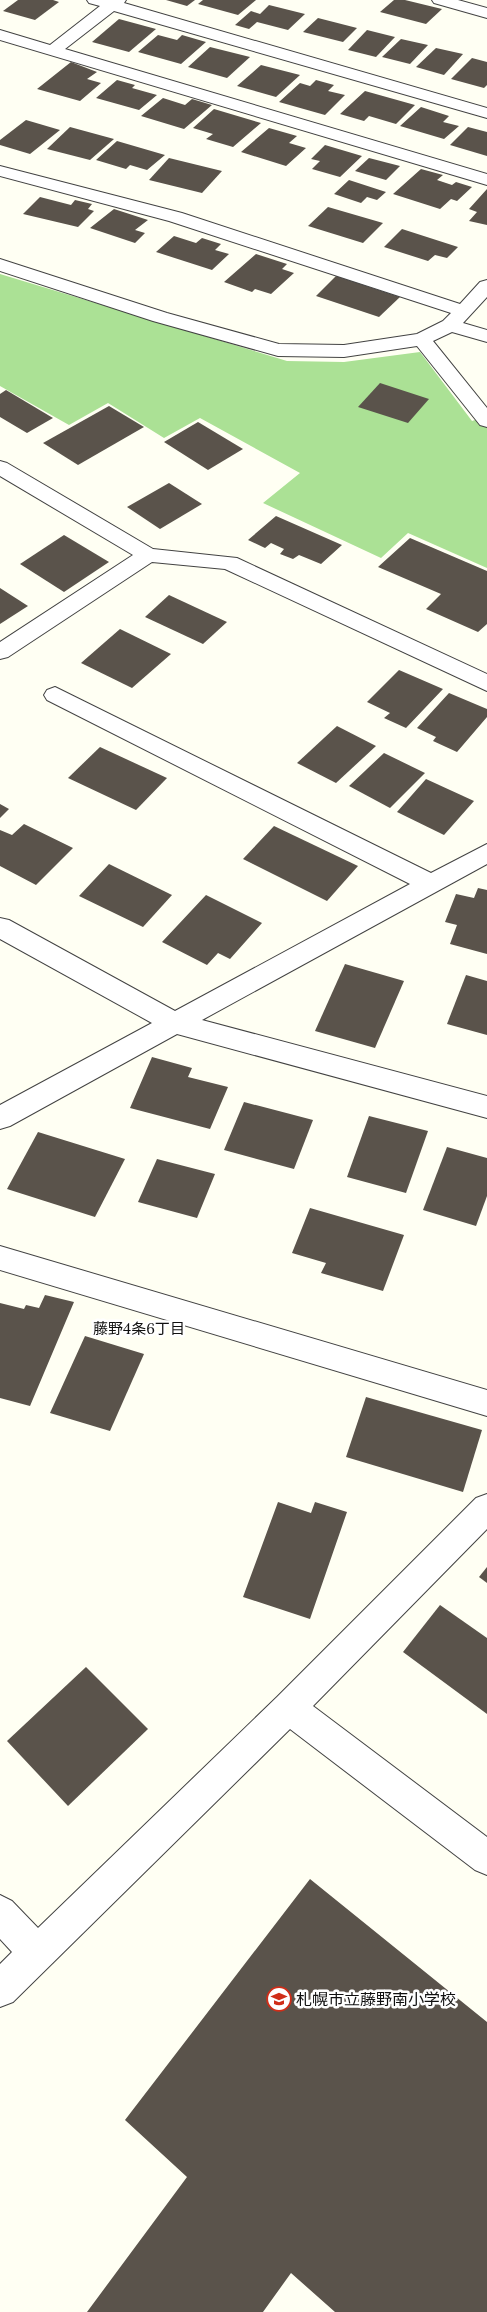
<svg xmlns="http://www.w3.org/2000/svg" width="487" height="2312" viewBox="0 0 487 2312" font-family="Lora,'Noto Sans JP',serif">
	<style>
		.forest { fill: #abe195 }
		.building { fill: #5a534b }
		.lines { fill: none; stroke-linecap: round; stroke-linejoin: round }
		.minor-casing { stroke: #434343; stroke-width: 2 }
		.minor { fill: #fff; fill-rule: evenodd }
		.labels { text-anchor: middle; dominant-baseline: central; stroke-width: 5; stroke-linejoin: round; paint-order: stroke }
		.neighbourhood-label { font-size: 15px; fill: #101010; stroke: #fff }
		.near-poi-label { font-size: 16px; fill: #101010; stroke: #fff; text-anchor: start }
	</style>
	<rect width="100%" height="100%" fill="#fffff3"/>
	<polygon class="forest" points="0,274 287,361 344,362 420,352 472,421 487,416 487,568 408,533 381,558 263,503 300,473 200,418 164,438 108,403 69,425 0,386"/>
	<g class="building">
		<polygon points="18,0 53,0 59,2 35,20 3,11"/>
		<polygon points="166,0 195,0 187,6"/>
		<polygon points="203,0 256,0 238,15 198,4"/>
		<polygon points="394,0 405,0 442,9 426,24 380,12"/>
		<polygon points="269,5 305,14 288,30 257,22 249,29 235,25 251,11 260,14"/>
		<polygon points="318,18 357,28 343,42 303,32"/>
		<polygon points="119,19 156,29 129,52 92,42"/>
		<polygon points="367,30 395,37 376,57 348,50"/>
		<polygon points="158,35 177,40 182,35 206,42 181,64 138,52"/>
		<polygon points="401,39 428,45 410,64 382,57"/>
		<polygon points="210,47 250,57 227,78 188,67"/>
		<polygon points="436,48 463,54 444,75 416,67"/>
		<polygon points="472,58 487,62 487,85 484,88 451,79"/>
		<polygon points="71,62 97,72 87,79 101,83 80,101 37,89"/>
		<polygon points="261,65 300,75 276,97 237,86"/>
		<polygon points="117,80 135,85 132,88 157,95 139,110 96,98"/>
		<polygon points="316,80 334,85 328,91 345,95 325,115 279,102 300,83 310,86"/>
		<polygon points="365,91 415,105 396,124 369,116 364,121 340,114"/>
		<polygon points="163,98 185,105 192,99 212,105 184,129 141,116"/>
		<polygon points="421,107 449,116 443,122 459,126 444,139 400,126"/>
		<polygon points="214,109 261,123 233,147 206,139 213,134 193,128"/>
		<polygon points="26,120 60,130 30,154 0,145 0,140"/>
		<polygon points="70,127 114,139 90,160 47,149"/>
		<polygon points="468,127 487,132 487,156 450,145"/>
		<polygon points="269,128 297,136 289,143 306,148 286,166 241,152"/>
		<polygon points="117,141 165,155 147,170 130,165 126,169 96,160"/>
		<polygon points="325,145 362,156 340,177 312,169 320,161 311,159"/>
		<polygon points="169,158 222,171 202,193 149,180"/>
		<polygon points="369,158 400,166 386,180 355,171"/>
		<polygon points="421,169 443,175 437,180 452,185 456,182 472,187 457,201 451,199 440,209 393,194"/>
		<polygon points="349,180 386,192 377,200 367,197 361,203 334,194"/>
		<polygon points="487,189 487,225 469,221 477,212 469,209"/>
		<polygon points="40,197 71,205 75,200 92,204 88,209 94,211 78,227 23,214"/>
		<polygon points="328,207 383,223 363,243 308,226"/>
		<polygon points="114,209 148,220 135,230 145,233 135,243 90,228"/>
		<polygon points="402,229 458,247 447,258 435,255 428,261 384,247"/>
		<polygon points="174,236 196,243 202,238 221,244 215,250 229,254 212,270 156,252"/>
		<polygon points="256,254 287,264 282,269 294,273 271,294 255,289 252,292 224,282"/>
		<polygon points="336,276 400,297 379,317 316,296"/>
		<polygon points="380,383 429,399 408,423 358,407"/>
		<polygon points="6,390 53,418 27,433 0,417 0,394"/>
		<polygon points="109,406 144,427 78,465 43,443"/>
		<polygon points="198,422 243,449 208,470 164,442"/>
		<polygon points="169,483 202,504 160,529 127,507"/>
		<polygon points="276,516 342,545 321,564 299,555 293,559 280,554 284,549 271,543 265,548 248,540"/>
		<polygon points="64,535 109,562 64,592 20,564"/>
		<polygon points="410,538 487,571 487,624 478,632 426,609 441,594 378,567"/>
		<polygon points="0,588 28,606 0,624"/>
		<polygon points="169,595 227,622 203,644 145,617"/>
		<polygon points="120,629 171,654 132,688 81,663"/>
		<polygon points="399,670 443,689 406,728 384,718 390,713 367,702"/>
		<polygon points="449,693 487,709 487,717 457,752 433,741 436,737 417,728"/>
		<polygon points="337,726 376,746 336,783 297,763"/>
		<polygon points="100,747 167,778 136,810 68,778"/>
		<polygon points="384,753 425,773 390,808 349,786"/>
		<polygon points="426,779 474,801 444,835 397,812"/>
		<polygon points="0,804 9,809 0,818"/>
		<polygon points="24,824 73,848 36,885 0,866 0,830 12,835"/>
		<polygon points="274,826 358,866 327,901 243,859"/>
		<polygon points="109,864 172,895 143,927 79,896"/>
		<polygon points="478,888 487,890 487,954 450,944 457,925 445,922 456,894 474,898"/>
		<polygon points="206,895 262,923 230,959 218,953 207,965 162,942"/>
		<polygon points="345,964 404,981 375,1048 315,1031"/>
		<polygon points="466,975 487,981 487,1035 447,1024"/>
		<polygon points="152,1057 192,1068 188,1077 228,1087 210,1129 130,1108"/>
		<polygon points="244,1102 313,1120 294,1169 224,1150"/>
		<polygon points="369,1116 428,1131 406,1193 347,1177"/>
		<polygon points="38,1132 125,1159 95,1217 7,1189"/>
		<polygon points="447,1147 487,1158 487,1196 476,1226 423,1210"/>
		<polygon points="157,1159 215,1174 197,1218 138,1202"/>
		<polygon points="310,1208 404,1235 383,1291 321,1273 326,1263 292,1253"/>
		<polygon points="45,1295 74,1302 30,1406 0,1398 0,1303 24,1309 26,1305 39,1308"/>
		<polygon points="85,1336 144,1354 110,1431 50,1413"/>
		<polygon points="366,1397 482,1430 463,1492 346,1457"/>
		<polygon points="278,1502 311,1513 315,1502 347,1512 310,1619 243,1597"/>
		<polygon points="487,1567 487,1583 479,1577"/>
		<polygon points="440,1605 487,1638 487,1714 403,1652"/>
		<polygon points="86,1667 148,1729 68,1806 7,1741"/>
		<polygon points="310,1879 487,2022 487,2312 335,2312 291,2273 263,2312 87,2312 187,2177 125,2120"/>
	</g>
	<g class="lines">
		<g class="minor-casing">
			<g id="minor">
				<polygon points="87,0 126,0 124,3 487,108 487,118 114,11 65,49 487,174 487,185 0,40 0,30 50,45 100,6 89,3"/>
				<polygon points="432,0 458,0 487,8 487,18 434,3"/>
				<polygon points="0,166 182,213 460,304 480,282 487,280 487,297 463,323 487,330 487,342 452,332 433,341 487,408 487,427 480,425 417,346 344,357 278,356 153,321 0,271 0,259 167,313 279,344 344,345 417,334 443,321 451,313 169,221 0,176"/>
				<polygon points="0,461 7,463 153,549 237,558 487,674 487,691 225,569 152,562 8,657 0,659 0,642 133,555 0,476"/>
				<polygon points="55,687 431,873 487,844 487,864 202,1020 487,1096 487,1118 177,1034 10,1126 0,1129 0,1105 152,1023 0,939 0,918 9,920 175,1011 410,884 47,700 44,695 47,690"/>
				<polygon points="0,1246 487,1390 487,1416 0,1270"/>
				<polygon points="487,1494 487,1529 313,1706 487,1837 487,1875 475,1870 290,1729 13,2002 0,2007 0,1964 12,1952 0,1939 0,1895 12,1901 38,1928 277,1697 476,1498"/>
			</g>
		</g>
		<use href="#minor" class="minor"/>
	</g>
	<defs>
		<g id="school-ring" transform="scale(1.25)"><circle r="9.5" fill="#fff" stroke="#d02d18" stroke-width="1.5"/><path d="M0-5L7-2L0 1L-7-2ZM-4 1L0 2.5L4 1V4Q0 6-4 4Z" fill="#d02d18"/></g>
	</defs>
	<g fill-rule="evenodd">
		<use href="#school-ring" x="279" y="1999"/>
	</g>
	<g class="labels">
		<g class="neighbourhood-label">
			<text x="139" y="1328">藤野4条6丁目</text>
		</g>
		<g class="near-poi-label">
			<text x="296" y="1999">札幌市立藤野南小学校</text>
		</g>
	</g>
</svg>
